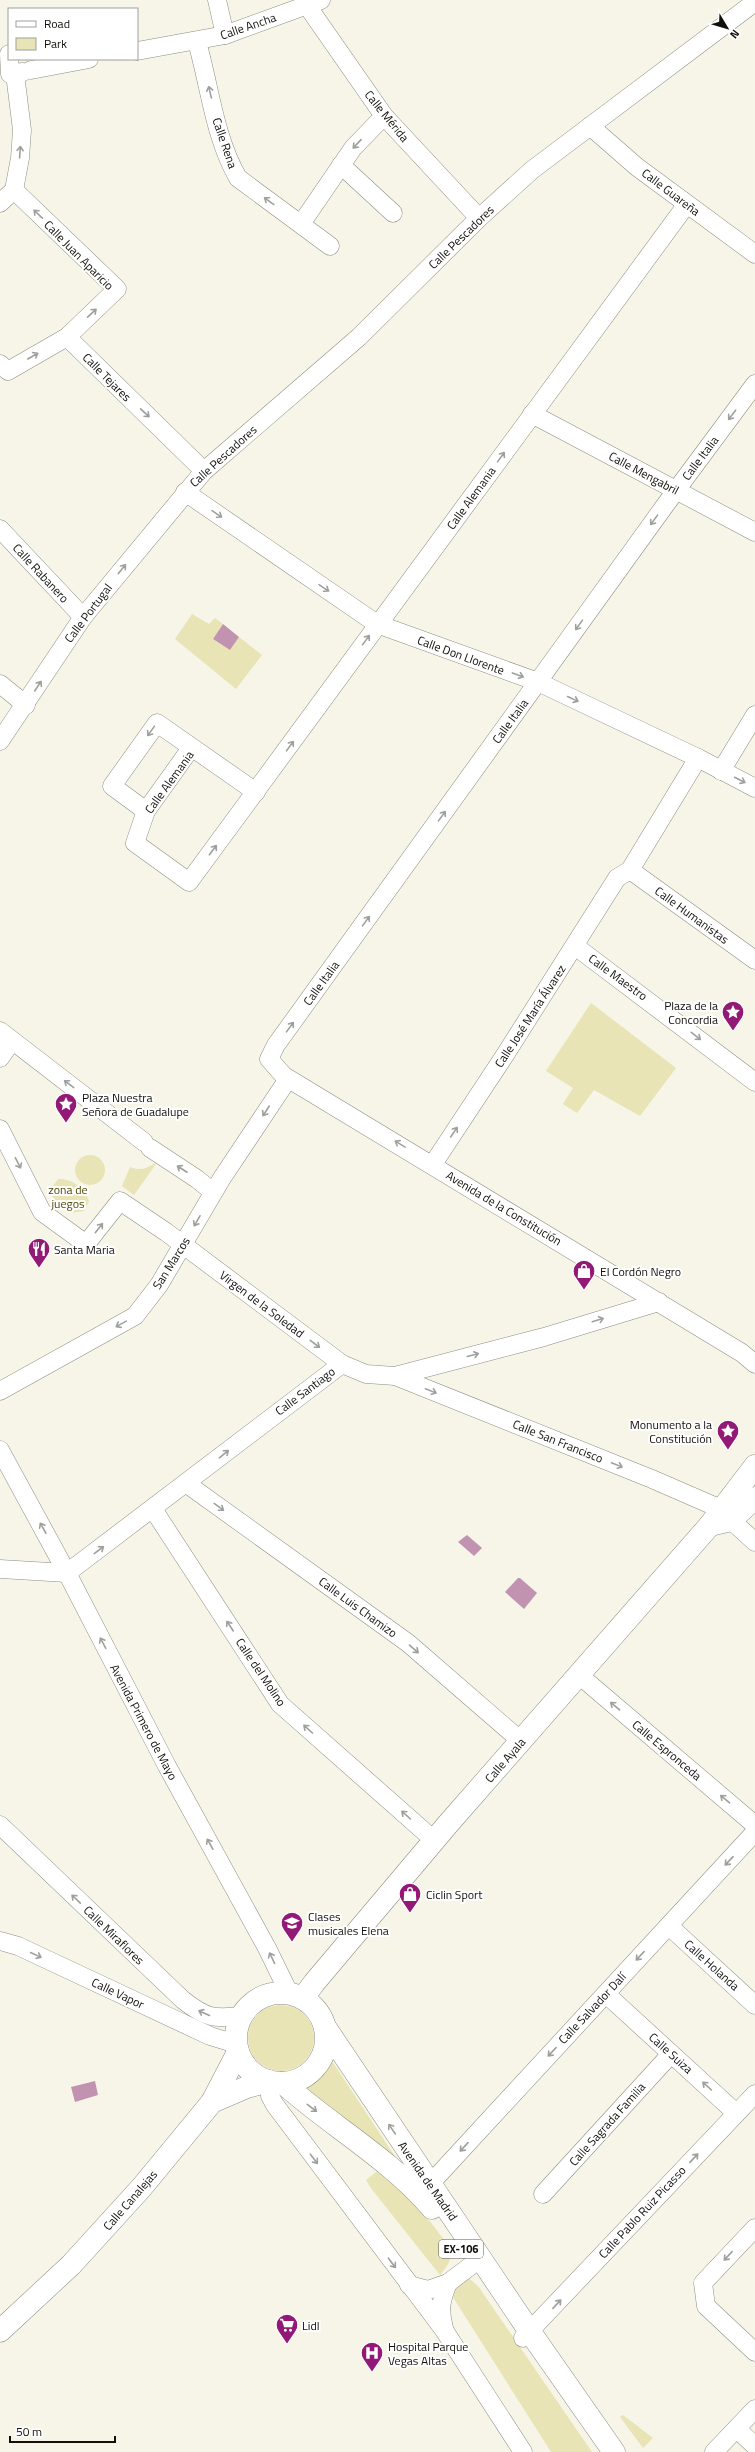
<svg xmlns="http://www.w3.org/2000/svg" width="755" height="2452" viewBox="0 0 755 2452" font-family="'Titillium Web',sans-serif">
	<style>
		.green { fill: #e8e4b5 }
		.water { fill: #c293b1 }
		.lines { fill: none; stroke-linecap: round; stroke-linejoin: round }
		.minor-casing { stroke: #8e8d81; stroke-width: 19 }
		.major-casing { stroke: #8e8d81; stroke-width: 23 }
		.minor { stroke: #fff; stroke-width: 18 }
		.major { stroke: #fff; stroke-width: 22 }
		.oneway { stroke: #9f9f9d }
		.labels { text-anchor: middle; dominant-baseline: central; stroke-width: 4; stroke-linejoin: round; paint-order: stroke }
		.shield { fill: #fff; stroke: #585754; stroke-width: 1 }
		.shield-label { font-size: 11px; font-weight: bold; fill: #100f0b }
		.street-label { font-size: 12px; fill: #100f0b; stroke: #fff }
		.poi-label { font-size: 12px; fill: #100f0b; stroke: #fff; text-anchor: start }
		.park-label { font-size: 12px; fill: #4d4604; stroke: #fff }
	</style>
	<rect width="100%" height="100%" fill="#f6f5e8"/>
	<g class="green">
		<polygon points="192,614 209,624 215,618 223,624 213,639 230,650 239,637 262,655 236,689 175,639"/>
		<polygon points="591,1003 676,1068 640,1116 594,1090 577,1113 563,1104 573,1088 546,1071"/>
		<circle cx="90" cy="1170" r="15"/>
		<path d="M155 1163 156 1164 134 1195 122 1186 130 1167C140 1171 146 1169 155 1163Z"/>
		<path d="M58 1179C72 1178 84 1188 89 1201L84 1211 70 1213 55 1203 50 1190Z"/>
		<circle cx="281" cy="2038" r="33"/>
		<path d="M328 2055 396 2158 293 2085C311 2082 321 2071 328 2055Z"/>
		<path d="M376 2172C392 2175 448 2237 450 2253 452 2262 445 2268 440 2275L370 2187 366 2180Z"/>
		<polygon points="463,2277 470,2279 478,2286 592,2452 551,2452 449,2291"/>
		<polygon points="623,2415 653,2438 643,2448 620,2417"/>
	</g>
	<g class="water">
		<polygon points="223,624 239,637 230,650 213,639"/>
		<polygon points="467,1535 482,1548 474,1556 458,1542"/>
		<polygon points="518,1578 520,1578 537,1593 524,1609 505,1592"/>
		<polygon points="95,2081 98,2095 75,2102 71,2087"/>
	</g>
	<g class="lines">
		<g class="minor-casing">
			<g id="minor">
				<polyline points="217,0 225,35"/>
				<polyline points="306,4 384,116 479,218"/>
				<path d="M197 42C210 87 214 136 238 178L330 246"/>
				<polyline points="137,51 225,35 321,0"/>
				<polyline points="9,54 10,74 23,72"/>
				<polyline points="31,70 89,59"/>
				<polyline points="590,126 637,167 755,254"/>
				<polyline points="341,165 393,213"/>
				<polyline points="0,203 14,190 20,158 22,130 15,74"/>
				<polyline points="301,224 353,148 384,116"/>
				<polyline points="67,337 204,471"/>
				<polyline points="0,364 8,371 67,337 117,289 14,190"/>
				<polyline points="755,384 666,504 276,1045 269,1059 284,1076 742,1353 755,1364"/>
				<polyline points="532,414 755,532"/>
				<polyline points="185,492 377,624 538,682 698,758 755,788"/>
				<polyline points="0,529 83,617"/>
				<polyline points="0,684 26,705"/>
				<polyline points="0,741 83,617 204,471 359,337 479,218 532,170 755,2"/>
				<polyline points="191,748 146,811 135,843 189,882 687,204"/>
				<polyline points="721,771 755,715"/>
				<polyline points="146,811 112,786 157,723 256,792"/>
				<polyline points="630,870 755,960"/>
				<polyline points="575,946 755,1082"/>
				<polyline points="0,1031 144,1142"/>
				<polyline points="0,1058 12,1041"/>
				<polyline points="0,1129 42,1212 86,1244 120,1201 166,1232 342,1364 366,1374 395,1376 544,1337 659,1302"/>
				<polyline points="150,1148 197,1179 213,1192"/>
				<polyline points="433,1164 505,1055 617,878 630,870 698,758"/>
				<polyline points="395,1376 652,1479 721,1509"/>
				<polyline points="0,1391 135,1316 159,1285 222,1178 288,1079"/>
				<polyline points="0,1450 67,1573 167,1766 267,1948 289,1993"/>
				<polyline points="187,1484 408,1643 521,1741"/>
				<polyline points="153,1509 280,1704 435,1841"/>
				<polyline points="731,1520 755,1542"/>
				<polyline points="0,1569 67,1573 342,1364"/>
				<polyline points="579,1675 755,1825"/>
				<path d="M0 1825 183 2000C206 2018 213 2019 242 2016"/>
				<polyline points="669,1926 755,2005"/>
				<polyline points="0,1941 18,1946 210,2036 236,2044"/>
				<polyline points="606,1994 736,2113"/>
				<polyline points="271,2082 270,2096 275,2105 444,2330 523,2452"/>
				<polyline points="430,2184 755,1832"/>
				<polyline points="543,2194 671,2054"/>
				<polyline points="755,2228 703,2283 706,2306 755,2352"/>
				<polyline points="409,2285 428,2290 448,2283 481,2258"/>
				<path d="M444 2328C439 2309 441 2300 448 2283"/>
				<polyline points="523,2338 755,2094"/>
				<polyline points="737,2429 755,2446"/>
				<polyline points="714,2452 755,2409"/>
			</g>
		</g>
		<g class="major-casing">
			<g id="major">
				<polyline points="710,1525 731,1520 755,1498"/>
				<circle cx="281" cy="2038" r="45"/>
				<polyline points="303,1998 314,1983 448,1824 710,1525 755,1466"/>
				<polyline points="325,2027 530,2332 614,2452"/>
				<path d="M283 2083C331 2126 389 2158 432 2208"/>
				<polyline points="212,2102 247,2087 269,2081"/>
				<polyline points="0,2331 71,2265 142,2187 212,2102 238,2052"/>
			</g>
		</g>
		<use href="#minor" class="minor"/>
		<use href="#major" class="major"/>
	</g>
	<defs><path id="oneway-shaft" d="M-6 0H5M1.5-3L5.5 0L1.5 3" fill="none" stroke-width="1.6" stroke-linecap="round" stroke-linejoin="round"/></defs>
	<g class="oneway">
		<use href="#oneway-shaft" transform="translate(210 92) rotate(-103)"/>
		<use href="#oneway-shaft" transform="translate(357 144) rotate(133)"/>
		<use href="#oneway-shaft" transform="translate(20 152) rotate(-86)"/>
		<use href="#oneway-shaft" transform="translate(269 201) rotate(-144)"/>
		<use href="#oneway-shaft" transform="translate(38 214) rotate(-136)"/>
		<use href="#oneway-shaft" transform="translate(92 313) rotate(-43)"/>
		<use href="#oneway-shaft" transform="translate(33 356) rotate(-30)"/>
		<use href="#oneway-shaft" transform="translate(145 413) rotate(43)"/>
		<use href="#oneway-shaft" transform="translate(732 415) rotate(127)"/>
		<use href="#oneway-shaft" transform="translate(501 457) rotate(-54)"/>
		<use href="#oneway-shaft" transform="translate(217 514) rotate(34)"/>
		<use href="#oneway-shaft" transform="translate(654 520) rotate(126)"/>
		<use href="#oneway-shaft" transform="translate(122 569) rotate(-51)"/>
		<use href="#oneway-shaft" transform="translate(324 588) rotate(34)"/>
		<use href="#oneway-shaft" transform="translate(579 625) rotate(126)"/>
		<use href="#oneway-shaft" transform="translate(366 640) rotate(-54)"/>
		<use href="#oneway-shaft" transform="translate(518 675) rotate(20)"/>
		<use href="#oneway-shaft" transform="translate(38 686) rotate(-57)"/>
		<use href="#oneway-shaft" transform="translate(573 699) rotate(25)"/>
		<use href="#oneway-shaft" transform="translate(151 731) rotate(125)"/>
		<use href="#oneway-shaft" transform="translate(290 746) rotate(-54)"/>
		<use href="#oneway-shaft" transform="translate(740 780) rotate(27)"/>
		<use href="#oneway-shaft" transform="translate(442 816) rotate(-54)"/>
		<use href="#oneway-shaft" transform="translate(213 850) rotate(-53)"/>
		<use href="#oneway-shaft" transform="translate(366 921) rotate(-54)"/>
		<use href="#oneway-shaft" transform="translate(290 1027) rotate(-54)"/>
		<use href="#oneway-shaft" transform="translate(696 1036) rotate(38)"/>
		<use href="#oneway-shaft" transform="translate(69 1084) rotate(-143)"/>
		<use href="#oneway-shaft" transform="translate(266 1111) rotate(123)"/>
		<use href="#oneway-shaft" transform="translate(454 1132) rotate(-56)"/>
		<use href="#oneway-shaft" transform="translate(400 1144) rotate(-149)"/>
		<use href="#oneway-shaft" transform="translate(18 1163) rotate(63)"/>
		<use href="#oneway-shaft" transform="translate(182 1169) rotate(-147)"/>
		<use href="#oneway-shaft" transform="translate(197 1221) rotate(120)"/>
		<use href="#oneway-shaft" transform="translate(99 1228) rotate(-52)"/>
		<use href="#oneway-shaft" transform="translate(598 1320) rotate(-17)"/>
		<use href="#oneway-shaft" transform="translate(121 1324) rotate(151)"/>
		<use href="#oneway-shaft" transform="translate(315 1344) rotate(37)"/>
		<use href="#oneway-shaft" transform="translate(473 1355) rotate(-15)"/>
		<use href="#oneway-shaft" transform="translate(431 1391) rotate(22)"/>
		<use href="#oneway-shaft" transform="translate(224 1454) rotate(-39)"/>
		<use href="#oneway-shaft" transform="translate(617 1465) rotate(22)"/>
		<use href="#oneway-shaft" transform="translate(219 1507) rotate(36)"/>
		<use href="#oneway-shaft" transform="translate(43 1528) rotate(-119)"/>
		<use href="#oneway-shaft" transform="translate(99 1550) rotate(-37)"/>
		<use href="#oneway-shaft" transform="translate(230 1626) rotate(-123)"/>
		<use href="#oneway-shaft" transform="translate(103 1643) rotate(-118)"/>
		<use href="#oneway-shaft" transform="translate(414 1649) rotate(41)"/>
		<use href="#oneway-shaft" transform="translate(615 1706) rotate(-140)"/>
		<use href="#oneway-shaft" transform="translate(308 1729) rotate(-138)"/>
		<use href="#oneway-shaft" transform="translate(725 1799) rotate(-140)"/>
		<use href="#oneway-shaft" transform="translate(406 1815) rotate(-138)"/>
		<use href="#oneway-shaft" transform="translate(210 1844) rotate(-119)"/>
		<use href="#oneway-shaft" transform="translate(729 1861) rotate(133)"/>
		<use href="#oneway-shaft" transform="translate(76 1899) rotate(-136)"/>
		<use href="#oneway-shaft" transform="translate(36 1955) rotate(25)"/>
		<use href="#oneway-shaft" transform="translate(640 1956) rotate(133)"/>
		<use href="#oneway-shaft" transform="translate(272 1958) rotate(-116)"/>
		<use href="#oneway-shaft" transform="translate(204 2013) rotate(-156)"/>
		<use href="#oneway-shaft" transform="translate(552 2052) rotate(133)"/>
		<use href="#oneway-shaft" transform="translate(707 2086) rotate(-138)"/>
		<use href="#oneway-shaft" transform="translate(312 2108) rotate(37)"/>
		<use href="#oneway-shaft" transform="translate(392 2129) rotate(-124)"/>
		<use href="#oneway-shaft" transform="translate(464 2147) rotate(133)"/>
		<use href="#oneway-shaft" transform="translate(694 2158) rotate(-47)"/>
		<use href="#oneway-shaft" transform="translate(314 2159) rotate(53)"/>
		<use href="#oneway-shaft" transform="translate(728 2256) rotate(133)"/>
		<use href="#oneway-shaft" transform="translate(392 2263) rotate(53)"/>
		<use href="#oneway-shaft" transform="translate(557 2304) rotate(-47)"/>
	</g>
	<defs>
		<g id="sight-pin" transform="scale(1.15)"><path d="M0 17L-7.5 6A9.5 9.5 0 1 1 7.5 6Z" fill="#921976" stroke="#fff"/><path d="M0-6L1.8-2.2L6-1.7L2.9 1.2L3.7 5.4L0 3.3L-3.7 5.4L-2.9 1.2L-6-1.7L-1.8-2.2Z" fill="#fff"/></g>
		<g id="restaurant-pin" transform="scale(1.15)"><path d="M0 17L-7.5 6A9.5 9.5 0 1 1 7.5 6Z" fill="#921976" stroke="#fff"/><path d="M-5-6h1v4h1v-4h1v4h1v-4h1v5L-1.5 .5V6h-2V.5L-5-1ZM5-6V6H3V1.5H1.5Q1.5-4 5-6Z" fill="#fff"/></g>
		<g id="shop-pin" transform="scale(1.15)"><path d="M0 17L-7.5 6A9.5 9.5 0 1 1 7.5 6Z" fill="#921976" stroke="#fff"/><path d="M-5-2.5h2.3a2.7 3.5 0 0 1 5.4 0H5L5.5 6h-11ZM-1.5-2.5h3a1.5 2.3 0 0 0-3 0Z" fill="#fff"/></g>
		<g id="university-pin" transform="scale(1.15)"><path d="M0 17L-7.5 6A9.5 9.5 0 1 1 7.5 6Z" fill="#921976" stroke="#fff"/><path d="M0-5L7-2L0 1L-7-2ZM-4 1L0 2.5L4 1V4Q0 6-4 4Z" fill="#fff"/></g>
		<g id="supermarket-pin" transform="scale(1.15)"><path d="M0 17L-7.5 6A9.5 9.5 0 1 1 7.5 6Z" fill="#921976" stroke="#fff"/><path d="M-6-5.5h2.5l.6 2H6L4.5 2H-2.5L-4.4-4H-6ZM-1.5 3.2a1.3 1.3 0 1 0 .1 0ZM3 3.2a1.3 1.3 0 1 0 .1 0Z" fill="#fff"/></g>
		<g id="hospital-pin" transform="scale(1.15)"><path d="M0 17L-7.5 6A9.5 9.5 0 1 1 7.5 6Z" fill="#921976" stroke="#fff"/><path d="M-5-5h3v3.5h4V-5h3V5h-3V1.5h-4V5h-3Z" fill="#fff"/></g>
	</defs>
	<g fill-rule="evenodd">
		<use href="#sight-pin" x="733" y="1012"/>
		<use href="#sight-pin" x="66" y="1104"/>
		<use href="#restaurant-pin" x="39" y="1249"/>
		<use href="#shop-pin" x="584" y="1271"/>
		<use href="#sight-pin" x="728" y="1431"/>
		<use href="#shop-pin" x="410" y="1894"/>
		<use href="#university-pin" x="292" y="1923"/>
		<use href="#supermarket-pin" x="287" y="2325"/>
		<use href="#hospital-pin" x="372" y="2353"/>
	</g>
	<g class="labels">
		<rect class="shield" x="439" y="2240" width="44" height="18" rx="3"/>
		<g class="shield-label">
			<text x="461" y="2249">EX-106</text>
		</g>
		<g class="street-label">
			<text transform="translate(248 26) rotate(-19)">Calle Ancha</text>
			<text transform="translate(387 116) rotate(51)">Calle Mérida</text>
			<text transform="translate(225 143) rotate(71)">Calle Rena</text>
			<text transform="translate(671 192) rotate(37)">Calle Guareña</text>
			<text transform="translate(461 237) rotate(-44)">Calle Pescadores</text>
			<text transform="translate(79 255) rotate(45)">Calle Juan Aparicio</text>
			<text transform="translate(107 377) rotate(45)">Calle Tejares</text>
			<text transform="translate(223 456) rotate(-42)">Calle Pescadores</text>
			<text transform="translate(700 458) rotate(-53)">Calle Italia</text>
			<text transform="translate(644 473) rotate(28)">Calle Mengabril</text>
			<text transform="translate(471 498) rotate(-54)">Calle Alemania</text>
			<text transform="translate(41 573) rotate(47)">Calle Rabanero</text>
			<text transform="translate(88 613) rotate(-53)">Calle Portugal</text>
			<text transform="translate(461 655) rotate(20)">Calle Don Llorente</text>
			<text transform="translate(510 721) rotate(-54)">Calle Italia</text>
			<text transform="translate(169 782) rotate(-54)">Calle Alemania</text>
			<text transform="translate(692 915) rotate(36)">Calle Humanistas</text>
			<text transform="translate(618 977) rotate(36)">Calle Maestro</text>
			<text transform="translate(321 983) rotate(-54)">Calle Italia</text>
			<text transform="translate(530 1016) rotate(-57)">Calle José María Álvarez</text>
			<text transform="translate(504 1208) rotate(31)">Avenida de la Constitución</text>
			<text transform="translate(171 1263) rotate(-58)">San Marcos</text>
			<text transform="translate(262 1304) rotate(37)">Virgen de la Soledad</text>
			<text transform="translate(305 1391) rotate(-37)">Calle Santiago</text>
			<text transform="translate(558 1441) rotate(22)">Calle San Francisco</text>
			<text transform="translate(358 1607) rotate(36)">Calle Luis Chamizo</text>
			<text transform="translate(261 1672) rotate(56)">Calle del Molino</text>
			<text transform="translate(144 1722) rotate(62)">Avenida Primero de Mayo</text>
			<text transform="translate(667 1750) rotate(40)">Calle Espronceda</text>
			<text transform="translate(505 1760) rotate(-49)">Calle Ayala</text>
			<text transform="translate(114 1935) rotate(44)">Calle Miraflores</text>
			<text transform="translate(712 1965) rotate(42)">Calle Holanda</text>
			<text transform="translate(118 1993) rotate(25)">Calle Vapor</text>
			<text transform="translate(592 2008) rotate(-47)">Calle Salvador Dalí</text>
			<text transform="translate(671 2053) rotate(42)">Calle Suiza</text>
			<text transform="translate(607 2124) rotate(-48)">Calle Sagrada Familia</text>
			<text transform="translate(428 2181) rotate(55)">Avenida de Madrid</text>
			<text transform="translate(130 2200) rotate(-49)">Calle Canalejas</text>
			<text transform="translate(642 2212) rotate(-47)">Calle Pablo Ruiz Picasso</text>
		</g>
		<g class="poi-label">
			<text x="718" y="1005" text-anchor="end">Plaza de la<tspan x="718" dy="14">Concordia</tspan></text>
			<text x="82" y="1097">Plaza Nuestra<tspan x="82" dy="14">Señora de Guadalupe</tspan></text>
			<text x="54" y="1249">Santa Maria</text>
			<text x="600" y="1271">El Cordón Negro</text>
			<text x="712" y="1424" text-anchor="end">Monumento a la<tspan x="712" dy="14">Constitución</tspan></text>
			<text x="426" y="1894">Ciclin Sport</text>
			<text x="308" y="1916">Clases<tspan x="308" dy="14">musicales Elena</tspan></text>
			<text x="302" y="2325">Lidl</text>
			<text x="388" y="2346">Hospital Parque<tspan x="388" dy="14">Vegas Altas</tspan></text>
		</g>
		<g class="park-label">
			<text x="68" y="1189">zona de<tspan x="68" dy="14">juegos</tspan></text>
		</g>
	</g>
	<rect x="8" y="8" width="130" height="52" fill="#ffffff" stroke="#9f9f9d"/>
	<rect x="16" y="21" width="20" height="6" fill="#ffffff" stroke="#9f9f9d"/>
	<text x="44" y="28" font-size="12" fill="#100f0b">Road</text>
	<rect x="16" y="38" width="20" height="12" fill="#e8e4b5" stroke="#9f9f9d"/>
	<text x="44" y="48" font-size="12" fill="#100f0b">Park</text>
	<g transform="translate(727 28) rotate(128)" stroke="#ffffff" stroke-width="3" paint-order="stroke">
	<path d="M0-3L7 15L0 10L-7 15Z" fill="#100f0b"/>
	<text y="-6" font-size="11" font-weight="bold" text-anchor="middle" fill="#100f0b">N</text>
	</g>
	<path d="M10 2436v6h105v-6" fill="none" stroke="#100f0b" stroke-width="2"/>
	<text x="16" y="2436" font-size="12" fill="#100f0b" stroke="#ffffff" stroke-width="3" paint-order="stroke">50 m</text>
</svg>
